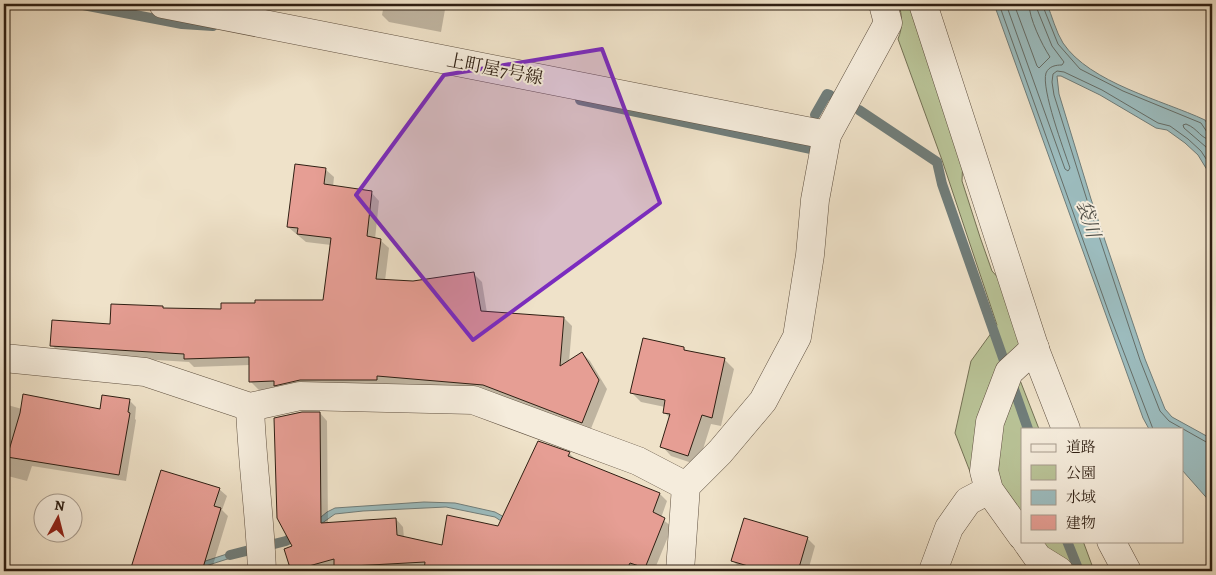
<svg xmlns="http://www.w3.org/2000/svg" width="1216" height="575" viewBox="0 0 1216 575" font-family="Alegreya,'Noto Serif JP',serif">
	<style>
		.green { fill: #b9c397; stroke: #747155 }
		.water { fill: #9cbcbe; stroke: #707d7a }
		.shadow { fill: #0003 }
		.lines { fill: none; stroke-linecap: round; stroke-linejoin: round }
		.shore { stroke: #666e68; stroke-width: 1 }
		.stream { stroke: #707d7a; stroke-width: 10 }
		.building { fill: #e69e94; stroke: #2f1f13 }
		.street-casing { stroke: #5f5040; stroke-width: 29 }
		.street { stroke: #f5ecdc; stroke-width: 28 }
		.marked { fill: #7b2cbf; fill-opacity: 0.2; stroke: #7b2cbf; stroke-width: 4; stroke-linejoin: round }
		.labels { text-anchor: middle; dominant-baseline: central; stroke-width: 4; stroke-linejoin: round; paint-order: stroke }
		.street-label { font-size: 18px; fill: #2f1f13; stroke: #f5ecdc }
		.water-label { font-size: 19px; font-style: italic; fill: #504e46; stroke: #f5ecdc }
	</style>
	<rect width="100%" height="100%" fill="#efe2c9"/>
	<filter id="stains"><feTurbulence type="fractalNoise" baseFrequency=".004" numOctaves="4"/><feColorMatrix values="0 0 0 0 .2 0 0 0 0 .09 0 0 0 0 .02 0 0 0 .5 -.17"/></filter>
	<radialGradient id="worn" r=".72"><stop offset=".6" stop-color="#630" stop-opacity="0"/><stop offset="1" stop-color="#630" stop-opacity=".3"/></radialGradient>
	<g class="green">
		<path d="M899 4H914L963 157 962 181 980 237 992 271 1011 292 1025 341 974 482 955 433 971 361 997 325 942 160 898 39C903 27 902 16 899 4Z"/>
		<polygon points="1018,375 1039,429 1022,429 1022,525 998,489 999,458 998,430"/>
		<path d="M1034 541H1083L1093 568 1092 571C1064 571 1052 561 1034 541Z"/>
	</g>
	<g class="water">
		<path d="M994 4H1047C1052 16 1056 32 1063 43 1090 83 1162 100 1205 120L1212 132V178L1198 155 1185 143 1167 130 1156 128 1100 95 1061 76H1057L1059 94 1091 199 1145 359 1165 409 1172 417 1212 439V504L1182 470V429H1149L1143 418Z"/>
		<polygon points="424,502 455,503 495,512 504,517 516,531 574,571 566,571 510,533 501,521 495,517 446,507 363,511 335,514 318,526 283,544 282,539 315,522 327,512 335,508"/>
		<polygon points="242,549 243,554 190,571 175,571"/>
	</g>
	<g class="shadow">
		<polygon points="384,4 446,4 441,32 389,22 382,15"/>
		<polygon points="325,169 334,177 333,187 371,192 379,201 375,239 380,240 389,248 385,281 413,283 473,273 482,282 487,313 564,318 572,326 569,362 582,353 590,361 607,389 590,431 493,393 385,384 385,388 259,390 250,381 250,365 194,367 189,362 60,354 52,345 165,310 222,310 324,302 331,245 306,242 288,227"/>
		<polygon points="684,348 687,352 725,360 734,369 721,426 711,424 698,465 671,456 662,446 670,418 664,412 665,407 641,402 631,392"/>
		<polygon points="129,400 136,407 135,419 136,420 126,481 32,466 27,481 4,475 4,404 22,409 101,410"/>
		<polygon points="320,413 327,421 328,524 396,519 403,527 404,538 443,546 499,527 569,453 576,460 660,494 667,501 661,518 672,527 654,571 638,569 637,571 292,571 286,549 294,547"/>
		<polygon points="162,471 219,489 227,496 222,510 228,516 213,565 189,571 131,571"/>
		<polygon points="807,538 815,546 808,571 750,571 740,568 733,561"/>
		<polygon points="228,567 233,571 214,571"/>
	</g>
	<g class="lines">
		<g class="shore">
			<polyline points="999,4 1110,316 1153,429"/>
			<path d="M1006 4 1065 169 1068 171 1070 168C1064 150 1041 89 1046 73 1049 66 1056 65 1062 65L1064 62 1052 46 1037 9 1036 4"/>
			<path d="M1014 4 1037 66 1039 68 1050 57C1042 45 1029 18 1029 4"/>
			<polyline points="1042,4 1058,44 1080,69 1123,91 1201,123 1207,132 1212,133"/>
			<path d="M1212 140C1200 139 1199 129 1186 124L1183 125 1184 128 1206 147 1212 156"/>
			<polyline points="1212,168 1201,151 1188,139 1170,126 1158,123 1102,90 1064,72 1057,71 1053,74 1052,82 1054,95 1087,200 1140,360 1160,411 1169,421 1208,443 1212,443"/>
		</g>
		<g class="stream">
			<polyline points="78,4 182,24 213,26"/>
			<polyline points="580,100 811,149"/>
			<polyline points="859,110 937,162 942,184 1028,429"/>
			<polyline points="815,115 827,94 830,95"/>
			<polyline points="1067,541 1079,571"/>
			<polyline points="230,555 286,541 295,536"/>
		</g>
	</g>
	<g class="building">
		<polygon points="295,164 326,168 324,184 372,191 367,236 381,239 376,279 413,281 474,272 481,311 564,317 560,366 582,352 599,380 582,423 483,385 377,376 377,380 300,380 274,386 274,381 249,382 249,357 184,359 184,354 50,346 52,320 110,324 111,304 163,306 163,308 221,309 221,303 255,303 255,300 323,300 331,238 297,234 298,228 287,227"/>
		<polygon points="643,338 684,347 684,350 725,358 712,418 702,415 688,456 660,447 670,414 663,413 665,400 630,393"/>
		<polygon points="23,394 100,409 102,395 130,399 128,412 130,413 119,475 7,457 20,413"/>
		<polygon points="302,412 320,412 321,523 396,518 397,535 442,545 447,515 498,526 538,441 570,452 568,456 660,493 653,512 665,518 645,568 630,563 626,571 424,571 425,562 334,567 334,559 291,571 284,549 292,546 277,518 274,418"/>
		<polygon points="161,470 220,488 214,506 221,508 202,571 130,571"/>
		<polygon points="744,518 808,537 798,571 765,571 731,561"/>
	</g>
	<g class="lines">
		<g class="street-casing">
			<g id="street">
				<polyline points="163,4 827,135"/>
				<polyline points="923,4 1036,352 1066,429"/>
				<polyline points="4,358 145,372 250,407 300,396 473,400 638,461 686,486"/>
				<path d="M250 407C252 462 260 516 262 571"/>
				<polyline points="1022,536 989,490 984,471 990,422 1009,372 1035,348"/>
				<polyline points="1026,541 1038,558 1059,571"/>
				<polyline points="1111,541 1127,571"/>
				<polyline points="680,571 686,486 720,452 763,401 797,337 810,255 815,200 827,135 888,23 883,4"/>
				<polyline points="933,571 949,528 968,501 989,490"/>
			</g>
		</g>
		<use href="#street" class="street"/>
	</g>
	<path class="marked" d="M602 49 660 203 473 340 356 195 444 75Z"/>
	<g class="labels">
		<g class="street-label">
			<text transform="translate(495 69) rotate(11)">上町屋7号線</text>
		</g>
		<g class="water-label">
			<text transform="translate(1088 219) rotate(72)">袋川</text>
		</g>
	</g>
	<rect width="1216" height="575" fill="none" stroke="#efe2c9" stroke-width="20"/>
	<rect x="5" y="5" width="1206" height="565" fill="none" stroke="#2f1f13" stroke-width="2.5"/>
	<rect x="10" y="10" width="1196" height="555" fill="none" stroke="#2f1f13"/>
	<rect x="1021" y="428" width="162" height="115" fill="#f5ecdc" stroke="#a69a8c"/>
	<rect x="1031" y="444" width="25" height="8" fill="#f5ecdc" stroke="#a69a8c"/>
	<text x="1066" y="452" font-size="15" fill="#2f1f13">道路</text>
	<rect x="1031" y="465" width="25" height="15" fill="#b9c397" stroke="#a69a8c"/>
	<text x="1066" y="478" font-size="15" fill="#2f1f13">公園</text>
	<rect x="1031" y="490" width="25" height="15" fill="#9cbcbe" stroke="#a69a8c"/>
	<text x="1066" y="502" font-size="15" fill="#2f1f13">水域</text>
	<rect x="1031" y="515" width="25" height="15" fill="#e69e94" stroke="#a69a8c"/>
	<text x="1066" y="528" font-size="15" fill="#2f1f13">建物</text>
	<g transform="translate(58 518) rotate(7)"><circle r="24" fill="#f5ecdc" stroke="#a69a8c"/>
	<path d="M0-4L9 19L0 12L-9 19Z" fill="#8f2418"/>
	<text y="-8" font-size="14" font-weight="bold" text-anchor="middle" fill="#2f1f13">N</text>
	</g>
	<rect width="100%" height="100%" filter="url(#stains)"/>
	<rect width="100%" height="100%" fill="url(#worn)"/>
</svg>
